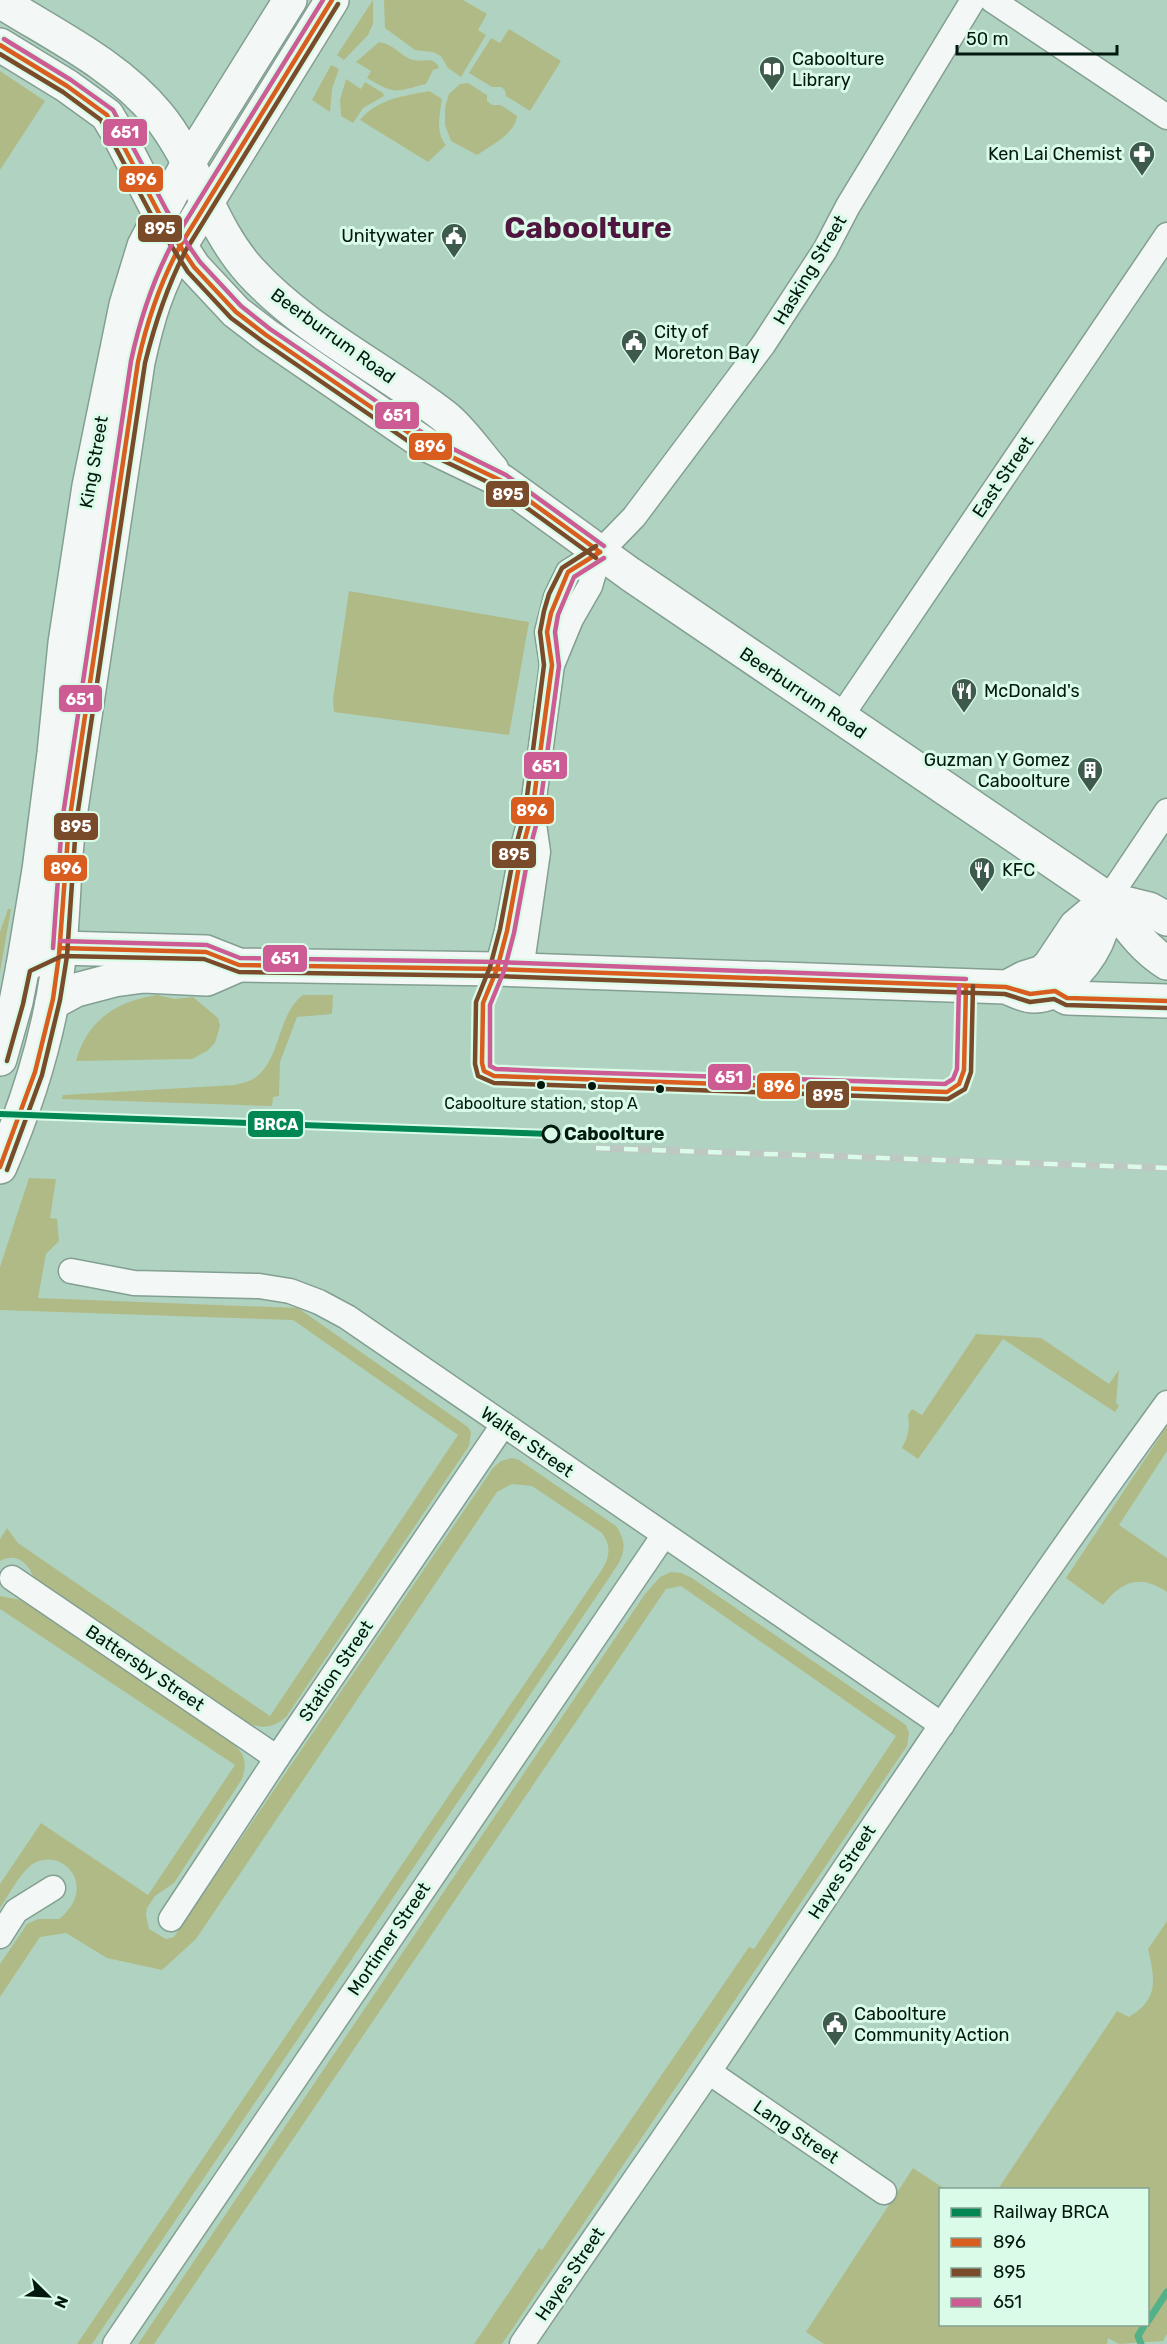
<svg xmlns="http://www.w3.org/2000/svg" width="1167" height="2344" viewBox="0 0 1167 2344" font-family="Rubik,sans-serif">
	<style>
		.green { fill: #b0ba86 }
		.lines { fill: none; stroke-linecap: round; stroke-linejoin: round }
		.stream { stroke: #53b18a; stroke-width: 7 }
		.street-casing { stroke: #839f91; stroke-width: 27 }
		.secondary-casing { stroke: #839f91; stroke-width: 36 }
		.primary-casing { stroke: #839f91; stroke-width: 36 }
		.street { stroke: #f3f8f6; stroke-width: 24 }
		.secondary { stroke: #f3f8f6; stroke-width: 33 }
		.primary { stroke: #f3f8f6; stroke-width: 33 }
		.rail-casing { stroke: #bec8c3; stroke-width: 7 }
		.rail { stroke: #dbfbe9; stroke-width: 4.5; stroke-dasharray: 14; stroke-linecap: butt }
		.bus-1-casing { stroke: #dbfbe9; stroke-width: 9 }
		.bus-2-casing { stroke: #dbfbe9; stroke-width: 9 }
		.bus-3-casing { stroke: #dbfbe9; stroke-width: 9 }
		.bus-1 { stroke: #da5d20; stroke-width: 4.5 }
		.bus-2 { stroke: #7a4b2a; stroke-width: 4.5 }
		.bus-3 { stroke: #cd5c95; stroke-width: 4.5 }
		.rail-1-casing { stroke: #dbfbe9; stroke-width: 10 }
		.rail-1 { stroke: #008752; stroke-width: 6 }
		.bus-dot { fill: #01190e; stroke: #dbfbe9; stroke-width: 2 }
		.stop-dot { fill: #dbfbe9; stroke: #01190e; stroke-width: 3 }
		.labels { text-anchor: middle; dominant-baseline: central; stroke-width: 6; stroke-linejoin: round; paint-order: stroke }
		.bus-label { font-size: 16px; fill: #01190e; stroke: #dbfbe9 }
		.poi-label { font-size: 18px; fill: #01190e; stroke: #dbfbe9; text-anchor: start }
		.street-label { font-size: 18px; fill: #01190e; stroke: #dbfbe9 }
		.stop-label { font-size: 18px; font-weight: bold; fill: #01190e; stroke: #dbfbe9; text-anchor: start }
		.town-label { font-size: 30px; font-weight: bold; fill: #4f163f; stroke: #dbfbe9 }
		.line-badge { stroke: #dbfbe9; stroke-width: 2 }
		.badge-label { font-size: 16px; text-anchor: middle; font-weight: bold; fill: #fff }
	</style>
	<rect width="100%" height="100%" fill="#b0d3c1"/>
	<g class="green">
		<polygon points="373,0 373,24 368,35 344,60 337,55"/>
		<polygon points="384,0 463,0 487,14 478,30 486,35 461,77 448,68 441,56 433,52 415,50 385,28"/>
		<polygon points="509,29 561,61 530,111 506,96 505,90 501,87 492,87 469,73 491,38 500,43"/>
		<path d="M379 42C396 45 400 56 413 60 424 63 434 55 439 68L433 70 426 84C394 92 396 95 367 78L371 71 356 62Z"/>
		<polygon points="331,65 339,69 332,89 330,112 312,100"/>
		<polygon points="0,71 45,101 0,170"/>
		<polygon points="346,79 361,89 365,82 383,93 384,96 363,108 353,123 341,116 340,100"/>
		<path d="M468 83 487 95V101L492 105H501L517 116C516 133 490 146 477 155L451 141 445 125V107L449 94 460 84Z"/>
		<path d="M429 91 442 99C440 113 435 133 446 145L428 162 360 120C377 99 404 96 429 91Z"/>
		<polygon points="349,591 529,622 509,735 334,712 333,699"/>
		<polygon points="8,909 11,909 0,972 0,932"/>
		<path d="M157 995 175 999 193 997 218 1018 220 1026 215 1043 207 1051 192 1059 76 1061C87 1020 117 1001 157 995Z"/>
		<path d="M303 995H333L332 1014 297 1017 280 1062 279 1096 273 1097 272 1106 62 1099 63 1095 235 1085C241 1083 248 1082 253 1079 282 1061 276 1015 303 995Z"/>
		<path d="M29 1178 56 1179 50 1218 57 1219 59 1241 46 1254 38 1298 298 1308 468 1427 471 1432 469 1446 286 1717C273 1728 264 1729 247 1723L34 1578C28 1563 17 1552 0 1561V1539L7 1528 18 1543 270 1716 458 1435 293 1320 0 1310V1267Z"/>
		<polygon points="976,1334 1041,1338 1109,1384 1119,1370 1116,1403 1119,1406 1115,1412 1003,1339 918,1459 902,1448 907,1437 909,1427 908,1415 912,1409 922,1415"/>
		<path d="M1167 1426V1451L1119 1525 1167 1558V1592C1140 1574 1122 1581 1103 1605L1066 1578Z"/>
		<path d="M512 1458 519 1460 616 1526C625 1540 626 1548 619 1563L92 2344H77L603 1568C610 1555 611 1546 602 1533L532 1486 512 1484 497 1492 196 1939 162 1970 107 1958 66 1933 40 1937 0 1997V1964L27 1924 38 1919H59C101 1885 59 1843 30 1866 18 1876 9 1895 0 1908V1884L41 1823 148 1895 235 1765 0 1609V1596L21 1600 233 1744C246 1755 247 1764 242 1779L174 1883 155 1896 147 1908 146 1915 149 1929 166 1939 174 1937 493 1468 501 1461Z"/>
		<polygon points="671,1572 681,1573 692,1578 906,1725 909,1733 907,1746 502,2344 474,2344 539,2248 542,2250 749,1947 754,1949 896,1736 681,1586 666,1589 154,2344 138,2344 645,1594 660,1577"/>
		<path d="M1167 1921V2334L1163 2341 1119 2344 1108 2338 1107 2344H824L806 2332 913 2168 945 2189 940 2190V2324H1148V2190L998 2189 1117 2011 1129 2017C1159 1999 1155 1980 1148 1949Z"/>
	</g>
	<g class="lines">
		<g class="stream">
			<polyline points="1148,2321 1167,2292"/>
			<polyline points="1141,2344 1138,2336 1145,2324"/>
		</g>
		<g class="street-casing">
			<g id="street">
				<polyline points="992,0 1167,117"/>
				<polyline points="552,665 547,632 556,597 568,572 600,552 634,517 763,345 825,250 848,206 973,0"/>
				<polyline points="840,718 1167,235"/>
				<polyline points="1108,899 1167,811"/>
				<polyline points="497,969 507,931 522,850 532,813 552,665 571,619 590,586 600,552"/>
				<polyline points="521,970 538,852 534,824"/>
				<polyline points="71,1271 134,1283 259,1286 290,1291 319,1302 347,1317 942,1725"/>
				<polyline points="12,1578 277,1758"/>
				<polyline points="171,1919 277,1758 503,1425"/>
				<polyline points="0,1936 16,1911 53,1888"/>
				<polyline points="709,2072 884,2192"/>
				<polyline points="115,2344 664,1535"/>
				<path d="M522 2344C584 2252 648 2162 710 2070 860 1846 1008 1621 1167 1403"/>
			</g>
		</g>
		<g class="secondary-casing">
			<g id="secondary">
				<path d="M23 966 60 948 206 952 239 965 497 969 1006 987C1014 990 1024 996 1033 996 1062 998 1093 956 1101 931 1104 921 1106 910 1108 899"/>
				<polyline points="1009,986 1024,978 1043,972 1050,965 1076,926 1108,899"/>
				<polyline points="52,1003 76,990 114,980 144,976 207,979 239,965"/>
			</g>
		</g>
		<g class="primary-casing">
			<g id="primary">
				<path d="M0 1C54 35 117 65 158 115 197 162 208 225 251 272 305 331 381 367 444 416 462 430 477 453 492 470"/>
				<path d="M0 45 67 86 107 115 119 135 160 215 194 267 236 312 266 335 425 444 502 481 630 574 1108 899C1126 923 1142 948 1167 963"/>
				<polyline points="1108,899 1149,909 1167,919"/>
				<polyline points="1055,991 1067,998 1167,1001"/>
				<polyline points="0,1059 16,1002 23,966 39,870 54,753 65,643 89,486 126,305 144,246 160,215 187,165 290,0"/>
				<path d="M0 1167C27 1105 47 1041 57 974 64 923 63 873 69 823L138 362C148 317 157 286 180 246L332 0"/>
			</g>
		</g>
		<use href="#street" class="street"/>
		<use href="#secondary" class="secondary"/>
		<use href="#primary" class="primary"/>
		<g class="rail-casing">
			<polyline id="rail" points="596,1148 1167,1168"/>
		</g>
		<use href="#rail" class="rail"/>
		<g class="bus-1-casing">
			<g id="bus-1">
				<polyline points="0,45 67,86 107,115 160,215 180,246 194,267 236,312 266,335 425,444 502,481 600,552"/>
				<polyline points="600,552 568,572 551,613 547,632 552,665 532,813 522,850 507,931 497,969 483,1003 482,1063 484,1071 494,1076 947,1092 959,1084 964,1070 966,986"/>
				<polyline points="60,948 206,952 239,965 497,969 1006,987 1030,994 1055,991 1067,998 1167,1001"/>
				<path d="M0 1167 35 1072 53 999 59 955 69 823 138 362C147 321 160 283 180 246L332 0"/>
			</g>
		</g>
		<g class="bus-2-casing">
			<g id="bus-2">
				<polyline points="0,54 63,92 101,120 153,218 174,250 188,272 231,318 262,341 421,450 498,487 596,558"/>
				<polyline points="596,546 562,568 549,594 544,611 540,632 544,665 525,812 515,849 500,929 490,967 476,1002 475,1064 478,1076 494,1083 948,1099 965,1089 971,1072 973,986"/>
				<polyline points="7,1061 23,1004 30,971 62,956 204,959 239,972 497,976 1005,994 1030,1002 1054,999 1066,1005 1167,1008"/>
				<path d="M7 1170 42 1075 60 1000 67 956 76 824 145 363C155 323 167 286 186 250L338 4"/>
			</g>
		</g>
		<g class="bus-3-casing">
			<g id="bus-3">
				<polyline points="4,39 71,80 113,110 167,211 186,242 200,262 241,306 270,329 429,437 506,475 604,546"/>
				<polyline points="604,558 574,577 558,615 555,632 559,666 539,814 529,852 514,933 504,971 490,1005 490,1066 496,1069 541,1071 945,1084 953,1079 957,1069 959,986"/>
				<polyline points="60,941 207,945 240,958 497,962 966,979"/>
				<path d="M53 948 62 822 131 361C140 319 153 280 173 242L323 0"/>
			</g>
		</g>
		<use href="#bus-1" class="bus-1"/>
		<use href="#bus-2" class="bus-2"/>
		<use href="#bus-3" class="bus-3"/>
		<g class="rail-1-casing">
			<polyline id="rail-1" points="0,1114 551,1134"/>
		</g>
		<use href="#rail-1" class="rail-1"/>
	</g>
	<defs>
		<g id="library-pin" transform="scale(1.35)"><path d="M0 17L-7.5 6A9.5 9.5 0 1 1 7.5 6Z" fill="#3e5a4d" stroke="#dbfbe9"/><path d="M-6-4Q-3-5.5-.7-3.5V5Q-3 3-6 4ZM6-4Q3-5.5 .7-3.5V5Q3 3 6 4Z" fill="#fff"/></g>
		<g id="pharmacy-pin" transform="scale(1.35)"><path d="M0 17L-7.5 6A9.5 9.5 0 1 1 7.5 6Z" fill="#3e5a4d" stroke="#dbfbe9"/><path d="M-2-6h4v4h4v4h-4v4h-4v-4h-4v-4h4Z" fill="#fff"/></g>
		<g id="civic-pin" transform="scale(1.35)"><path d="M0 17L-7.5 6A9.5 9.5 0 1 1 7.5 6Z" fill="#3e5a4d" stroke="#dbfbe9"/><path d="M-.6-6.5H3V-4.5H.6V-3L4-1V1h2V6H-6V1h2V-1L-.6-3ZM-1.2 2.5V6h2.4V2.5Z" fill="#fff"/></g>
		<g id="restaurant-pin" transform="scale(1.35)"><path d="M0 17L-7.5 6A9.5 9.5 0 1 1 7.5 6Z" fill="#3e5a4d" stroke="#dbfbe9"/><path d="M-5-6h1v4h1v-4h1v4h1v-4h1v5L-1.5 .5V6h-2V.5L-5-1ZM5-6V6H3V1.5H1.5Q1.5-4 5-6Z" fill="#fff"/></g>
		<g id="building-pin" transform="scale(1.35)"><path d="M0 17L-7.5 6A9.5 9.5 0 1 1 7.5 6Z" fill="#3e5a4d" stroke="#dbfbe9"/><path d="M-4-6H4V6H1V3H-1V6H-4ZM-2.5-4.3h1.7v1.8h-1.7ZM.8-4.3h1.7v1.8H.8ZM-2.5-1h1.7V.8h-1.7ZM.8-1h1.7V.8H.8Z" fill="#fff"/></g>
	</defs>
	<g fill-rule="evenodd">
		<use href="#library-pin" x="772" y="69"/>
		<use href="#pharmacy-pin" x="1142" y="154"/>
		<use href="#civic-pin" x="454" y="236"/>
		<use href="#civic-pin" x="634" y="342"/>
		<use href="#restaurant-pin" x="964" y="691"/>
		<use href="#building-pin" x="1090" y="770"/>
		<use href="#restaurant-pin" x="982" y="870"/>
		<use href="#civic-pin" x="835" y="2024"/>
	</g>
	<g class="bus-dot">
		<circle cx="541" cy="1085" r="5"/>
		<circle cx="592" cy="1086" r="5"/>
		<circle cx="660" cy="1089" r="5"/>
	</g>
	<circle class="stop-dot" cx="551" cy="1134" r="8"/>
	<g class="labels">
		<g class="bus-label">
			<text x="541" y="1103">Caboolture station, stop A</text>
		</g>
		<g class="poi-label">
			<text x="792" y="59">Caboolture<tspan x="792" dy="21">Library</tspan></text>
			<text x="1122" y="154" text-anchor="end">Ken Lai Chemist</text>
			<text x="434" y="236" text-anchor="end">Unitywater</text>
			<text x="654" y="332">City of<tspan x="654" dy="21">Moreton Bay</tspan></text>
			<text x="984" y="691">McDonald's</text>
			<text x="1070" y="760" text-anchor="end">Guzman Y Gomez<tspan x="1070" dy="21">Caboolture</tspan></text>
			<text x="1002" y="870">KFC</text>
			<text x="854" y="2014">Caboolture<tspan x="854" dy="21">Community Action</tspan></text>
		</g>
		<g class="street-label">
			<text transform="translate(810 270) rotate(-59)">Hasking Street</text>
			<text transform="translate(333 336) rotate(36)">Beerburrum Road</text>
			<text transform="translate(94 462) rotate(-80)">King Street</text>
			<text transform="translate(1003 477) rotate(-56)">East Street</text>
			<text transform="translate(803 693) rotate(34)">Beerburrum Road</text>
			<text transform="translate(527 1442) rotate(35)">Walter Street</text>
			<text transform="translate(145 1668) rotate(34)">Battersby Street</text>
			<text transform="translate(336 1671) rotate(-56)">Station Street</text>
			<text transform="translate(842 1872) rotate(-57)">Hayes Street</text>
			<text transform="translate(389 1939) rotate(-56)">Mortimer Street</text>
			<text transform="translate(796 2132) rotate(34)">Lang Street</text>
			<text transform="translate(570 2274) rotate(-56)">Hayes Street</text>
		</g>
		<g class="stop-label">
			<text x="564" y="1134">Caboolture</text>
		</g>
		<g class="town-label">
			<text x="588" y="228">Caboolture</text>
		</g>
	</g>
	<g class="line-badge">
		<rect x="102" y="118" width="46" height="29" rx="6" fill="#cd5c95"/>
		<rect x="118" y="165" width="46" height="28" rx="6" fill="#da5d20"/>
		<rect x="137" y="214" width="46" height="29" rx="6" fill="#7a4b2a"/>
		<rect x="374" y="401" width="46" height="29" rx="6" fill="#cd5c95"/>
		<rect x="408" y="432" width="45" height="29" rx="6" fill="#da5d20"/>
		<rect x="485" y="480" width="45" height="28" rx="6" fill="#7a4b2a"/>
		<rect x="58" y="684" width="45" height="29" rx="6" fill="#cd5c95"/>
		<rect x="523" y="751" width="45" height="29" rx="6" fill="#cd5c95"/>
		<rect x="510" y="796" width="45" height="29" rx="6" fill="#da5d20"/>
		<rect x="53" y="812" width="46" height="29" rx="6" fill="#7a4b2a"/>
		<rect x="491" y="840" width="46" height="29" rx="6" fill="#7a4b2a"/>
		<rect x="43" y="854" width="45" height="28" rx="6" fill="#da5d20"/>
		<rect x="262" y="944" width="46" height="29" rx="6" fill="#cd5c95"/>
		<rect x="707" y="1063" width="45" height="28" rx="6" fill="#cd5c95"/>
		<rect x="756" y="1072" width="45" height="28" rx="6" fill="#da5d20"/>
		<rect x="805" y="1080" width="45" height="29" rx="6" fill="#7a4b2a"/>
		<rect x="247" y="1110" width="57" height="28" rx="6" fill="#008752"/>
	</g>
	<g class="badge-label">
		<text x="125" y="138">651</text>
		<text x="141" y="185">896</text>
		<text x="160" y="234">895</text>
		<text x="397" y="421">651</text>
		<text x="430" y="452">896</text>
		<text x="508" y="500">895</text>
		<text x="80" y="705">651</text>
		<text x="546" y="772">651</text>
		<text x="532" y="816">896</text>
		<text x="76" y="832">895</text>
		<text x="514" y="860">895</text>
		<text x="66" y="874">896</text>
		<text x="285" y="964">651</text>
		<text x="729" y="1083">651</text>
		<text x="779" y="1092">896</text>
		<text x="828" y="1101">895</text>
		<text x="276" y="1130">BRCA</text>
	</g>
	<rect x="939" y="2188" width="210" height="138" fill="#dbfbe9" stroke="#84a191" stroke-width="1.5"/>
	<rect x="951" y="2208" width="30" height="9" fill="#008752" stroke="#84a191" stroke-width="1.5"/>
	<text x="993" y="2218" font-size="18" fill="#01190e">Railway BRCA</text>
	<rect x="951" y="2238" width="30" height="9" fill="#da5d20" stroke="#84a191" stroke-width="1.5"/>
	<text x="993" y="2248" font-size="18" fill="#01190e">896</text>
	<rect x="951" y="2268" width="30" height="9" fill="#7a4b2a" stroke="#84a191" stroke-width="1.5"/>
	<text x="993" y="2278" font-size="18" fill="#01190e">895</text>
	<rect x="951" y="2298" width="30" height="9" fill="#cd5c95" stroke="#84a191" stroke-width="1.5"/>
	<text x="993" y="2308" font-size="18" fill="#01190e">651</text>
	<g transform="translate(48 2296) rotate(114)" stroke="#dbfbe9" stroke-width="4.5" paint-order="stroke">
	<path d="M0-4.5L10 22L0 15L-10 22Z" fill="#01190e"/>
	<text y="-9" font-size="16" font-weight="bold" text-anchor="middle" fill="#01190e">N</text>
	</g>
	<path d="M957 45v9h160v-9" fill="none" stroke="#01190e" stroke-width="3"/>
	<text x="966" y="45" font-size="18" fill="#01190e" stroke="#dbfbe9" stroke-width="4.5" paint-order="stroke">50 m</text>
</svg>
